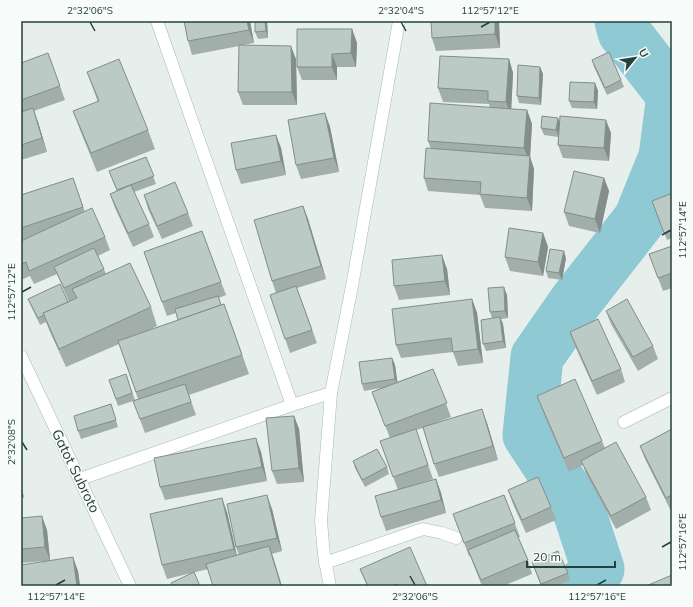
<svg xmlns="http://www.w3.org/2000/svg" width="693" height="607" viewBox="0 0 693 607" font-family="Mulish,sans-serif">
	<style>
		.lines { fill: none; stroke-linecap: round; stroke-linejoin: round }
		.river { stroke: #8ec9d4; stroke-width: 53 }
		.service-casing { stroke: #a8b8b2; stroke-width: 13 }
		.minor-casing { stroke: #a8b8b2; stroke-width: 13 }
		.tertiary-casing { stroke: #a8b8b2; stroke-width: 13 }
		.service { stroke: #fff; stroke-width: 12 }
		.minor { stroke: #fff; stroke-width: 12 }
		.tertiary { stroke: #fff; stroke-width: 12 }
		.wall { fill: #a1aea9 }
		.shaded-wall { fill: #838d89 }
		.building { fill: #bbcac4; stroke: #838d89 }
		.ticks { fill: none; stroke: #24423a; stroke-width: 1.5 }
		.labels { text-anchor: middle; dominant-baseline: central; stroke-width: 3; stroke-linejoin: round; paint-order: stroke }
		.street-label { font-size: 14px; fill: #24423a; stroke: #f7fbf9 }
		.neatline { fill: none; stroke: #24423a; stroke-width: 1.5 }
		.ticks-label { font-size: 10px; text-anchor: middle; fill: #24423a }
	</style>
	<rect width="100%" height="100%" fill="#e6efeb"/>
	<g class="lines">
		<g class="river">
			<polyline points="621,21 624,32 672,94"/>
			<polyline points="582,586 598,569 579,511 529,435 537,357 576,301 640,219 665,157 672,103"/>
		</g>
		<g class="service-casing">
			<g id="service">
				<polyline points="624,422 672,398"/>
				<polyline points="325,563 423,529 442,533 456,538"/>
			</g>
		</g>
		<g class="minor-casing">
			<g id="minor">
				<polyline points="157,21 292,405"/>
				<polyline points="80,479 292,405 331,393"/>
				<polyline points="330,586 324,555 321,521 331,393 352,286 399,21"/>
			</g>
		</g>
		<g class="tertiary-casing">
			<polyline id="tertiary" points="21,356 130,586"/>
		</g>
		<use href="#service" class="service"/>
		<use href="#minor" class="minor"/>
		<use href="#tertiary" class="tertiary"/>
	</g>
	<g class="wall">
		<polygon points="184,21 250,21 254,43 243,45 296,59 297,105 243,105 238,92 239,46 192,55 188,41"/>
		<polygon points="255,21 267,21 268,38 258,39 255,32"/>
		<polygon points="499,21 500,48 436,51 432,38"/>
		<polygon points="651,21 657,21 652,23"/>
		<polygon points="352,29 357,43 356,67 337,67 337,80 302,80 297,67"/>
		<polygon points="48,53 65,100 34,111 38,122 47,152 21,160 21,63"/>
		<polygon points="509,59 513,73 511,109 527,110 532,124 530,157 534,169 532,211 485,208 480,195 428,191 424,178 431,149 428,141 490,108 489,104 443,102 438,88"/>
		<polygon points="592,60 621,80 624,87 607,95 594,67"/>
		<polygon points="540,67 543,74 541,105 519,103 517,96"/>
		<polygon points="87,72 148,130 155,149 97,172 80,130 73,111 98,102"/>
		<polygon points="595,83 598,91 597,109 572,108 569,101"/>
		<polygon points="325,113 330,127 339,172 301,179 296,165"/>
		<polygon points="559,122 611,133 609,161 563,158 558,145 558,137 544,135 541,128"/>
		<polygon points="276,135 281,148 286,175 241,184 236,170"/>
		<polygon points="146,157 156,184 134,192 149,224 154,237 133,247 115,208 110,194 117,191 109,171"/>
		<polygon points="73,178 85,212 105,237 110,250 98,256 106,274 151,307 157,326 147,331 178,320 176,313 167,316 144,252 202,231 226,295 219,298 221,305 231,323 249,374 189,395 196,415 145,433 133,401 118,406 109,380 126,374 135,400 138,399 119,344 66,367 50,332 46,322 40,325 31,306 28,299 68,302 76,299 76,298 69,302 57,274 34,284 30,276 21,280 21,195"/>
		<polygon points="604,178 609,191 600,233 569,226 564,212"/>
		<polygon points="144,195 188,213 193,226 162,239 148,209"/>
		<polygon points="672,199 672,238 667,240 652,201"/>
		<polygon points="303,206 308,219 326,279 297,288 317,343 290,353 270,295 276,293 272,281"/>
		<polygon points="543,233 548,247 543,276 510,271 505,257"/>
		<polygon points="672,246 672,288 663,291 649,254"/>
		<polygon points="566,258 562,280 548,278 546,271"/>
		<polygon points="447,269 450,295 399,300 394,286"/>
		<polygon points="507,295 508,318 501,319 503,324 506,348 486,351 483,344 492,318 490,312"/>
		<polygon points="472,299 477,313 483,363 458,366 453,352 401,358 396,345"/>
		<polygon points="606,311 653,346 658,359 638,371 611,324"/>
		<polygon points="570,332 621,369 625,382 597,395 575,346"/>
		<polygon points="392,358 395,365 397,382 433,369 451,417 435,423 487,423 498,460 439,477 434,464 423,428 416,430 433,479 408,487 436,479 441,493 446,513 386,531 381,517 398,490 380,441 390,438 372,392 381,388 364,391 362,384"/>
		<polygon points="537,396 602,441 605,448 646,497 651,510 616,529 586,474 583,465 569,472 542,410"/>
		<polygon points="111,404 118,427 81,439 78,431"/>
		<polygon points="294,416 299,429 304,482 277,484 272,471"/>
		<polygon points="672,429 672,511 671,511 645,459 640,446"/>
		<polygon points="261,452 267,481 165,500 160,487"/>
		<polygon points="353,461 387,467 389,474 365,487 355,468"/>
		<polygon points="21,485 24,498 21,498"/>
		<polygon points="508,490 551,507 556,520 526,533 513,504"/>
		<polygon points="504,495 520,537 518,537 528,560 532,574 503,586 482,586 470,556 469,556 453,514"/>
		<polygon points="272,509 282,551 272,554 274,560 208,569 167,579 162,565 227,512 237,555 239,555 236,547"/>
		<polygon points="21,518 47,530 50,560 78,571 80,586 21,586 44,561 21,563"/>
		<polygon points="532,562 568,573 570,580 556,586 541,586"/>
		<polygon points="360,569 427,586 367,586"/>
	</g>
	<g class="shaded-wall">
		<polygon points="247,21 250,21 254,43 249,30"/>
		<polygon points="265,21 267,21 268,38 266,31"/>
		<polygon points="495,21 499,21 500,48 495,34"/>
		<polygon points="352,29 357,43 356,67 351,53"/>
		<polygon points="291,46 296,59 297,105 292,92"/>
		<polygon points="332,54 337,67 337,80 332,67"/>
		<polygon points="509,59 513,73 511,115 506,102"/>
		<polygon points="540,67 543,74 541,105 539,98"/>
		<polygon points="595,83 598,91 597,109 594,102"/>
		<polygon points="33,108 38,122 47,152 42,138"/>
		<polygon points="527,110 532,124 530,157 534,169 532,211 527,198 529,161 524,148"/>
		<polygon points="325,113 330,127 339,172 334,158"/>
		<polygon points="558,118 561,126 559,137 556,130"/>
		<polygon points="606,120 611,133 609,161 604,148"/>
		<polygon points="276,135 281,148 286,175 281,161"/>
		<polygon points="604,178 609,191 600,233 595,219"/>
		<polygon points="303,206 308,219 326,279 321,266"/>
		<polygon points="543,233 548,247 543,276 538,262"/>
		<polygon points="564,251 566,258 562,280 559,273"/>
		<polygon points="442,255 447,269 450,295 445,281"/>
		<polygon points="504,287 507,295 508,318 505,311"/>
		<polygon points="472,299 477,313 483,363 478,349"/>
		<polygon points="500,317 503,324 506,348 503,341"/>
		<polygon points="392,358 395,365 398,386 395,379"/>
		<polygon points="482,409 487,423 498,460 493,446"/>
		<polygon points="294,416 299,429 304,482 299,468"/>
		<polygon points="256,438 261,452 267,481 262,467"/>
		<polygon points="436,479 441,493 446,513 441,500"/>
		<polygon points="21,485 24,498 21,490"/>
		<polygon points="267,495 272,509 282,551 277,538"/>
		<polygon points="222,498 227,512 238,562 234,549"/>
		<polygon points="42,516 47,530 50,561 45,547"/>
		<polygon points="269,546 274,560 282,586 281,586"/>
		<polygon points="73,557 78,571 80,586 77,586"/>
	</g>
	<g class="building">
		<polygon points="184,21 247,21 249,30 188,41"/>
		<polygon points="255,21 265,21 266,31 255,32"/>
		<polygon points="431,21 495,21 495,34 432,38"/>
		<polygon points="297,29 352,29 351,53 332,54 332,67 297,67"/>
		<polygon points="239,45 291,46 292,92 238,92"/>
		<polygon points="609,52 621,80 605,88 592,60"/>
		<polygon points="48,53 60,86 21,100 21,63"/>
		<polygon points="440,56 509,59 506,102 488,101 488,91 438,88"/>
		<polygon points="119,59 148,130 91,153 73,111 99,101 87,72"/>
		<polygon points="518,65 540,67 539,98 517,96"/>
		<polygon points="570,82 595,83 594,102 569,101"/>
		<polygon points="430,103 527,110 524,148 428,141"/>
		<polygon points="33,108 42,138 21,145 21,112"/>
		<polygon points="325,113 334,158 296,165 288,120"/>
		<polygon points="542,116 558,118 556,130 541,128"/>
		<polygon points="560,116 606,120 604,148 558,145"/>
		<polygon points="276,135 281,161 236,170 231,143"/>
		<polygon points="426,148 530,156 527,198 480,194 481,182 424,178"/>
		<polygon points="146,157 154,176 117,190 109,171"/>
		<polygon points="574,171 604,178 595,219 564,212"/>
		<polygon points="73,178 83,207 21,228 21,195"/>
		<polygon points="175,182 188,213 157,226 144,195"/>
		<polygon points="131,185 149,224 128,233 110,194"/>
		<polygon points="670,194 672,199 672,230 664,233 652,201"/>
		<polygon points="303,206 321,266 272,281 254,220"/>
		<polygon points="92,208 105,237 29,271 26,262 21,264 21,241"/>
		<polygon points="509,228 543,233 538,262 505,257"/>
		<polygon points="202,231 221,282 162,302 144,252"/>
		<polygon points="672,246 672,273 658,278 649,254"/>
		<polygon points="94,248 104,269 64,288 54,267"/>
		<polygon points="550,249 564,251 559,273 546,271"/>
		<polygon points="442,255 445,281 394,286 392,260"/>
		<polygon points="130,263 151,307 59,349 43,313 77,298 72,289"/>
		<polygon points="60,284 68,302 43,313 44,315 38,318 28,299"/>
		<polygon points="296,286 312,330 285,339 270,295"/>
		<polygon points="504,287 505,311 490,312 488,288"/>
		<polygon points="218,296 221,305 178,320 175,309"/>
		<polygon points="472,299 478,349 453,352 451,338 396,345 392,309"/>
		<polygon points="627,299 653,346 633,357 606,311"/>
		<polygon points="224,304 242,355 136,392 118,341"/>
		<polygon points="500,317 503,341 483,344 481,320"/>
		<polygon points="598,319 621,369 592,381 570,332"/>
		<polygon points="392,358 395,379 362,384 359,362"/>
		<polygon points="433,369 447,403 385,426 372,392"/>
		<polygon points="126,374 132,393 116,399 109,380"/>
		<polygon points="575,379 602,441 564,458 537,396"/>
		<polygon points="185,384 191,402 140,419 133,401"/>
		<polygon points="111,404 116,420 78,431 74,416"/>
		<polygon points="482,409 493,446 434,464 423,427"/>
		<polygon points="294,416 299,468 272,471 266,418"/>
		<polygon points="416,429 428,465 393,477 380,441"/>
		<polygon points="672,429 672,495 666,498 640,446"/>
		<polygon points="256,438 262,467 160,487 154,458"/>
		<polygon points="616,442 646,497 611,516 581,461"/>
		<polygon points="377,449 387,467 362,480 353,461"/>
		<polygon points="538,477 551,507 522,520 508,490"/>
		<polygon points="436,479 441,500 381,517 375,496"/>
		<polygon points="267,495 277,538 236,547 227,504"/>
		<polygon points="504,495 515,523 464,543 453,514"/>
		<polygon points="222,498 234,549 162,565 150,514"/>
		<polygon points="42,516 45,547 21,549 21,518"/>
		<polygon points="515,530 528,560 481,580 468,550"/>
		<polygon points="269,546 281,586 213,586 206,564"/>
		<polygon points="410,547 427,586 397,586 397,584 392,586 368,586 360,569"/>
		<polygon points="558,551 568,573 541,584 532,562"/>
		<polygon points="73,557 77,586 21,586 21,565"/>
		<polygon points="194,572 200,586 173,586 171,583"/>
		<polygon points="672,575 672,586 646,586"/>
	</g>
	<path class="ticks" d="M90 22 95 31M401 22 406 31M481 27 490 22M662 235 671 230M22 292 31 287M22 442 27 450M662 547 671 542M410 576 415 585M56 585 65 580M597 585 606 580"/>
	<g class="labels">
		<g class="street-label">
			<text transform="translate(76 471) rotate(64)">Gatot Subroto</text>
		</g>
	</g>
	<rect width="693" height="607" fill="none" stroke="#f7fbf9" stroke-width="44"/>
	<g transform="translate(635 58) rotate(60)" stroke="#f7fbf9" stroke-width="3" paint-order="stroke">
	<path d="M0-3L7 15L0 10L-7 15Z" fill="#24423a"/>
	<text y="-6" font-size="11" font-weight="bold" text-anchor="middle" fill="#24423a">U</text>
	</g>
	<path d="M527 561v6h88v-6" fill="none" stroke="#24423a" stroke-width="2"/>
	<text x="533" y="561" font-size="12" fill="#24423a" stroke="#f7fbf9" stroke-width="3" paint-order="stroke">20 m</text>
	<rect x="22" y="22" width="649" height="563" class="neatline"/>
	<g class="ticks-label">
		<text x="90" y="14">2°32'06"S</text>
		<text x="401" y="14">2°32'04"S</text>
		<text x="490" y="14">112°57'12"E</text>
		<text transform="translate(682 230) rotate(-90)" y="4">112°57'14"E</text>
		<text transform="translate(11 292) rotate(-90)" y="4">112°57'12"E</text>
		<text transform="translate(11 442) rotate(-90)" y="4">2°32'08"S</text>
		<text transform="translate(682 542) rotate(-90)" y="4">112°57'16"E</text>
		<text x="56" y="600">112°57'14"E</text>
		<text x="415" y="600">2°32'06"S</text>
		<text x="597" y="600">112°57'16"E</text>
	</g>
</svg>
